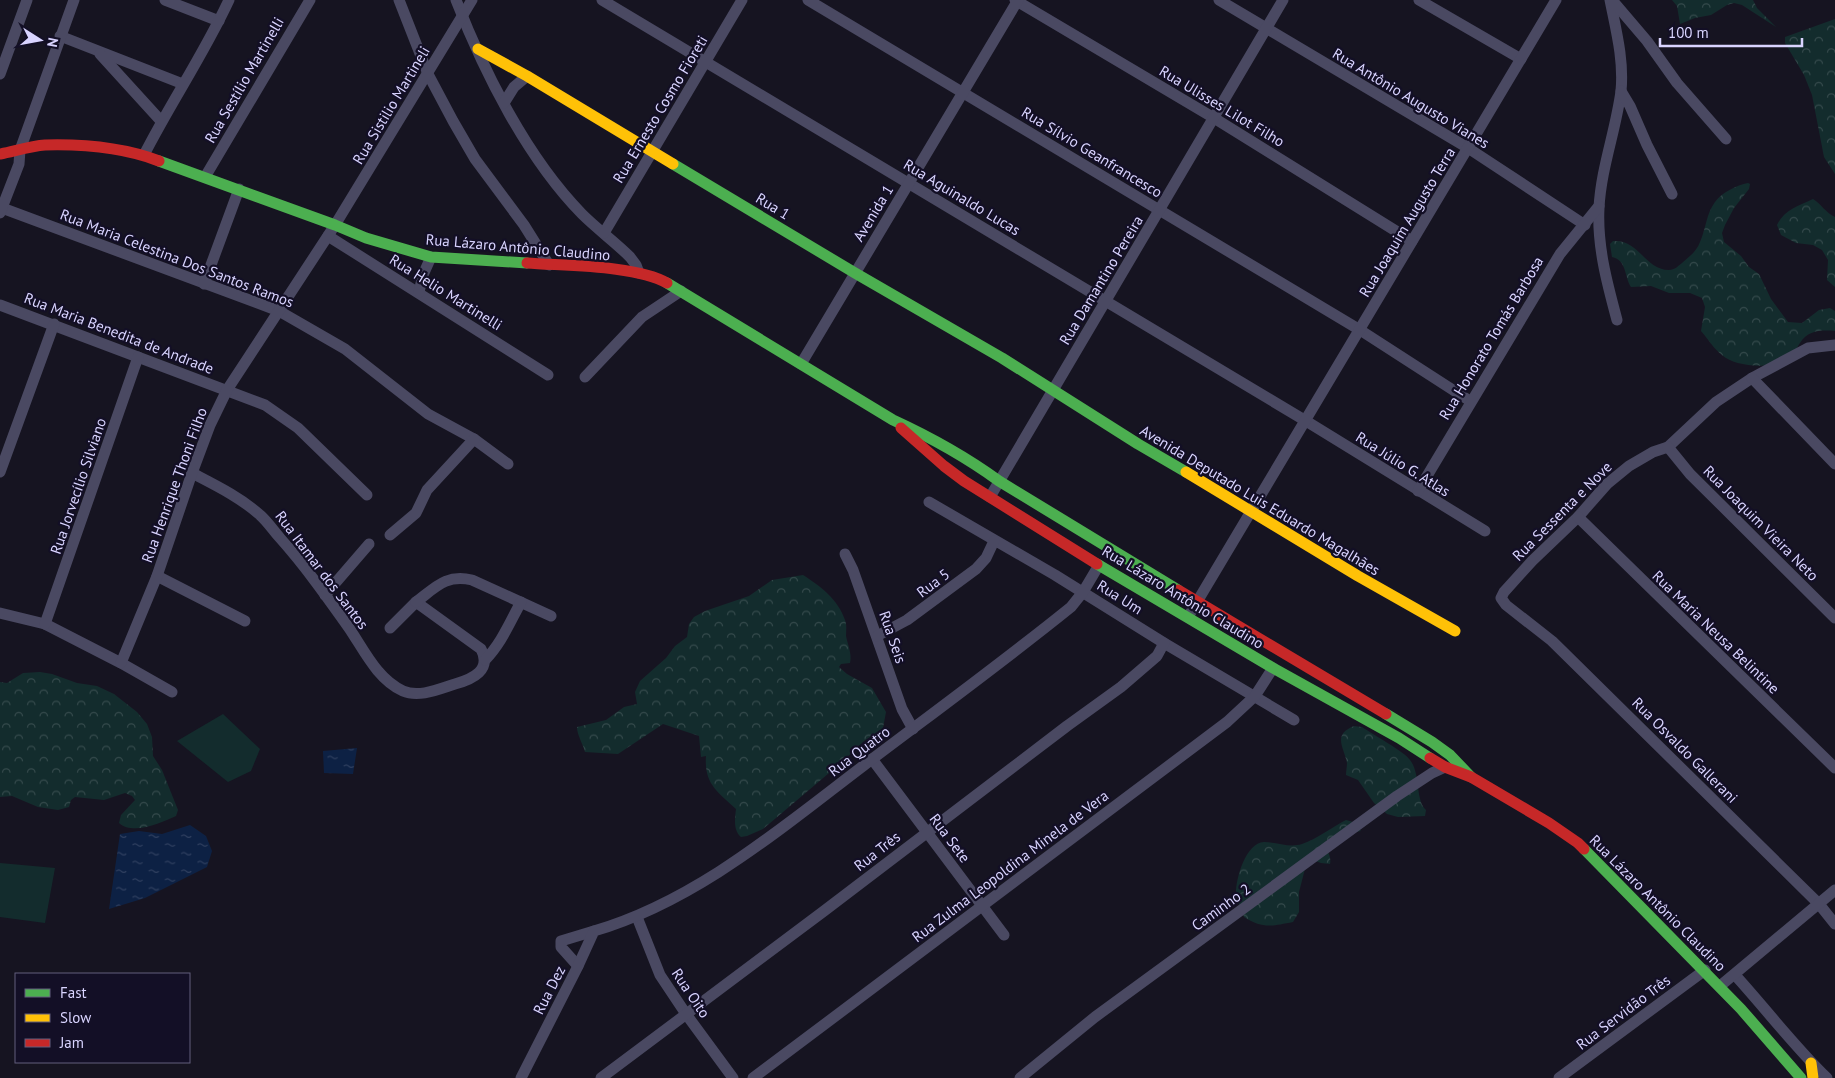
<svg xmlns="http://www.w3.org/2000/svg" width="1835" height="1078" viewBox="0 0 1835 1078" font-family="'PT Sans',sans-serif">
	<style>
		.green { fill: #132c2d }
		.forest { fill: url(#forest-crowns) }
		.water { fill: url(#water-ripples) }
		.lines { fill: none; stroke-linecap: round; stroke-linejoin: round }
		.street { stroke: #4a4962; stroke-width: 11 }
		.fast { stroke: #4caf50; stroke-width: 11 }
		.slow { stroke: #ffc107; stroke-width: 11 }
		.jam { stroke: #c62828; stroke-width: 11 }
		.labels { text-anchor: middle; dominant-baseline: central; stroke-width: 4.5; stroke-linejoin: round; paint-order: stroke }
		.street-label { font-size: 15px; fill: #d9d4ff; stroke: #130f26 }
	</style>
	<defs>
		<pattern id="forest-crowns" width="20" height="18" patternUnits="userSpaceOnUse" patternTransform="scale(1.25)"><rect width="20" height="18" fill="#132c2d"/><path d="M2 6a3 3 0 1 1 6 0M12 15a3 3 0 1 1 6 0" fill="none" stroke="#354a4c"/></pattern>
		<pattern id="water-ripples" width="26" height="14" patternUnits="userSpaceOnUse" patternTransform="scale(1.25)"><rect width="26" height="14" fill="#0d2144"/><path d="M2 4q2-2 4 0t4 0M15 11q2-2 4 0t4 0" fill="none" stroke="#304060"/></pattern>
	</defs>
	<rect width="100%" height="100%" fill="#161421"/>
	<g class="green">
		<polygon points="223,714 260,749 251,771 228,782 177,741"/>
		<polygon points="0,863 55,868 45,923 0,917"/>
	</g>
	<g class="forest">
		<polygon points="1672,0 1753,0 1757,8 1776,27 1742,5 1734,3 1727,5 1711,15 1695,18 1680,24 1677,6"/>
		<polygon points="1835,19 1835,174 1824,157 1812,95 1804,75 1785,43 1785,37"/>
		<path d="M1748 183 1750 184 1749 189 1734 208 1725 225 1722 233 1724 242 1741 256 1749 267 1759 274 1771 299 1788 322 1802 323 1819 310 1830 308 1835 311V331C1821 330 1808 330 1800 343 1797 347 1795 353 1792 356 1778 370 1736 368 1722 355 1714 349 1708 339 1701 331L1705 307 1702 298 1690 293H1669L1651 286 1631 287C1624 276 1627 260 1612 257L1610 244 1613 241C1639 239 1645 270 1669 270 1675 270 1678 266 1682 263 1689 257 1697 251 1700 242 1706 229 1706 214 1715 202 1721 193 1737 185 1748 183Z"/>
		<path d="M1813 199C1821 204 1826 213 1835 217V287L1827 280 1828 260 1822 250 1813 245 1796 243 1781 235 1777 225C1784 210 1798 206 1813 199Z"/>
		<path d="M803 575C820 586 838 599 845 620 847 625 846 631 846 636 848 646 852 653 850 663L841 664 839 667 847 674 872 688 886 712 883 728 864 741 842 762 763 829 747 836 741 837C733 830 735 818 736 809 717 791 704 784 706 756L701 757 699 736 663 724 618 754 585 752C583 744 577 735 577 727L606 720 624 707 637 704 635 692 640 681 666 658 675 646 687 637 689 624 694 617 705 611 749 596 772 580Z"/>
		<path d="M40 672 52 674 77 683 97 686 114 694 137 712 147 724 152 737 153 756 162 770 178 810 176 816C162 822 134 836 119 823L121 815 135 800 132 796 125 793 104 800 75 797 71 800 69 807 58 810 38 807 12 796 0 797V682L7 683 23 673Z"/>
		<path d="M1354 726 1362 727C1372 734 1405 752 1410 760 1421 774 1415 800 1426 810L1425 816 1398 817 1387 814 1374 803 1358 780 1346 775C1346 771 1347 767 1347 763 1344 747 1332 735 1354 726Z"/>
		<path d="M1346 820 1353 822 1361 831 1333 837 1326 841C1325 849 1332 856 1330 864L1321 863 1310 859 1307 861 1299 892V912L1293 922C1272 926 1263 929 1244 917 1242 912 1237 900 1236 896 1235 881 1245 843 1264 842 1277 842 1289 848 1302 844 1315 840 1334 826 1346 820Z"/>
	</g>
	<g class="water">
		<polygon points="357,748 353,774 324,773 323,751"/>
		<polygon points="190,825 206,836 212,851 207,867 145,898 109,909 120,834 139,831 162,834"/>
	</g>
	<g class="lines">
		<g class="street">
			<polyline points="165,0 219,21"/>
			<polyline points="399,0 428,74 453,121 475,159 524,225 549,265"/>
			<path d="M456 0C484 72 527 158 582 214 597 229 615 242 630 257L636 265 639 273"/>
			<polyline points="602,0 1306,421 1485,531"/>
			<polyline points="808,0 1360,330 1470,401"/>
			<polyline points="1015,0 1214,118 1412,241"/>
			<polyline points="1219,0 1468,148 1585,225"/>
			<polyline points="1419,0 1521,59"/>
			<path d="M1610 0C1616 30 1624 60 1621 91 1616 130 1601 168 1599 208 1597 246 1607 283 1617 320"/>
			<polyline points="1612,0 1647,41 1677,83 1726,139"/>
			<polyline points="60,36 183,84"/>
			<polyline points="100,54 161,121"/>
			<polyline points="0,74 27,0"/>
			<polyline points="1621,91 1630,106 1647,145 1672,194"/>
			<polyline points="504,103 514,87 527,76"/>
			<path d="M144 155C171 102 204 54 229 0"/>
			<polyline points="205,177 310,0"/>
			<polyline points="2,208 279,311 345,349 428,414 474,439 508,464"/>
			<polyline points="0,213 19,164 20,150 74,0"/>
			<polyline points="604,233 742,0"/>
			<polyline points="328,236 548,375"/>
			<polyline points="204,284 239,189"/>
			<polyline points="419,292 423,275 431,257"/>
			<polyline points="0,305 265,405 298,428 367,495"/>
			<polyline points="1835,345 1808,348 1752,378 1716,402 1668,447 1653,452 1629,466 1607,484 1578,517 1532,561 1504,592 1501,598 1506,605 1552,641 1819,904 1835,924"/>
			<polyline points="801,364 1018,0"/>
			<polyline points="585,377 642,317 681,291"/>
			<polyline points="1752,378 1835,464"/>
			<polyline points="1668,447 1690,474 1835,618"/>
			<polyline points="0,472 54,324"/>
			<path d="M192 473C215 485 240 497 260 515 267 521 273 530 280 538 305 566 327 597 349 628 364 650 377 679 403 691 419 698 439 689 455 684 473 679 492 670 481 649L416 602 390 628"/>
			<polyline points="1418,491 1560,254 1599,206"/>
			<polyline points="990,497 1283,0"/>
			<polyline points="929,502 1055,575 1164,643 1294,720"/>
			<polyline points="1578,517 1835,768"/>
			<polyline points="390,535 416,513 427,490 474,439"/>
			<polyline points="845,554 853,570 902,709 913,729"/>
			<polyline points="157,576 245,621"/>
			<polyline points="325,595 369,544"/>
			<path d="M416 602C436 587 446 574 472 580L551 616"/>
			<polyline points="0,613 45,624 121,663 172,692"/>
			<polyline points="1188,617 1556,0"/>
			<polyline points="45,624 138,357"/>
			<polyline points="877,636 907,620 976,569 986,558 994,541"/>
			<path d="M485 660C501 644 510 622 521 602"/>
			<polyline points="121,663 157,576 192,473 210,425 227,390 335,225 472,0"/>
			<polyline points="872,759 1004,935"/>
			<polyline points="637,917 660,975 686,1014 733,1078"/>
			<polyline points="578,966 561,947 561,941 594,931"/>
			<path d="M1735 975C1766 1009 1794 1046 1827 1078"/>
			<polyline points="1720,986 1835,890"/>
			<path d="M521 1078 578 966 594 931C696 901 780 829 863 766 933 713 1003 662 1071 607L1083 592 1099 565"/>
			<polyline points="601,1078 824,911 1067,726 1121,687 1157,656 1164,643"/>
			<polyline points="753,1078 1227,722 1255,696 1273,668"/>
			<polyline points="1020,1078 1095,1017 1397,796 1432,773 1445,767"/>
			<polyline points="1559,1078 1705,970"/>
		</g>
		<g class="fast">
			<polyline points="159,161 335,225 366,238 431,257 527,263"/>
			<polyline points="673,164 855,273 1002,358 1138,444 1186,472"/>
			<path d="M667 283 893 420C930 437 966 457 999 481L1178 590"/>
			<polyline points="1097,564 1273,668 1399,738 1430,758"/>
			<polyline points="1386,714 1432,742 1450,755 1471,777"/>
			<polyline points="1584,849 1741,1009 1801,1078"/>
		</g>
		<g class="slow">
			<polyline points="478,49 527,76 673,164"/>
			<polyline points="1186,472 1358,576 1455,631"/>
			<polyline points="1811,1063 1813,1078"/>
		</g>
		<g class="jam">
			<path d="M0 154C15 151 31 146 45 145 82 144 125 148 159 161"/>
			<path d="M527 263C564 266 636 265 667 283"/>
			<polyline points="901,428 944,466 964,481 1097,564"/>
			<polyline points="1178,590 1386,714"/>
			<polyline points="1430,758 1445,767 1471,777 1549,823 1578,843 1584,849"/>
		</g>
	</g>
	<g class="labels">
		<g class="street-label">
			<text transform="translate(244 80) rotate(-60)">Rua Sestílio Martinelli</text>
			<text transform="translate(1411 98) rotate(31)">Rua Antônio Augusto Vianes</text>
			<text transform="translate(391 105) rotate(-59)">Rua Sistilio Martineli</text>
			<text transform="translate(1222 106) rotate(31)">Rua Ulisses Lilot Filho</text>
			<text transform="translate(660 109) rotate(-59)">Rua Ernesto Cosmo Fioreti</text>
			<text transform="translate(1092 152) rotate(31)">Rua Sílvio Geanfrancesco</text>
			<text transform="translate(962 197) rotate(31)">Rua Aguinaldo Lucas</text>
			<text transform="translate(773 206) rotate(31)">Rua 1</text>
			<text transform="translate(873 213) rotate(-59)">Avenida 1</text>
			<text transform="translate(1407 222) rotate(-59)">Rua Joaquim Augusto Terra</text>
			<text transform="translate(518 247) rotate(5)">Rua Lázaro Antônio Claudino</text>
			<text transform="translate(177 258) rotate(21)">Rua Maria Celestina Dos Santos Ramos</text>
			<text transform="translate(1101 280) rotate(-59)">Rua Damantino Pereira</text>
			<text transform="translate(446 292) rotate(32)">Rua Helio Martinelli</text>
			<text transform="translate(119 333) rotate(21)">Rua Maria Benedita de Andrade</text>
			<text transform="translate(1491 338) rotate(-59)">Rua Honorato Tomás Barbosa</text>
			<text transform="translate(1403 464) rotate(32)">Rua Júlio G. Atlas</text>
			<text transform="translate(174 485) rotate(-70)">Rua Henrique Thoni Filho</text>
			<text transform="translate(78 486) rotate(-71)">Rua Jorvecílio Silviano</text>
			<text transform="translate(1260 500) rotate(31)">Avenida Deputado Luis Eduardo Magalhães</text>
			<text transform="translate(1562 511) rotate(-45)">Rua Sessenta e Nove</text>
			<text transform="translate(1761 523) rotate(45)">Rua Joaquim Vieira Neto</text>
			<text transform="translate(322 570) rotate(53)">Rua Itamar dos Santos</text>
			<text transform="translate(933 583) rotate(-37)">Rua 5</text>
			<text transform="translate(1120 597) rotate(32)">Rua Um</text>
			<text transform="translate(1183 597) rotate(31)">Rua Lázaro Antônio Claudino</text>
			<text transform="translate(1716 632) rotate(44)">Rua Maria Neusa Belintine</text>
			<text transform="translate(893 637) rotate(71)">Rua Seis</text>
			<text transform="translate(1685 750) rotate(45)">Rua Osvaldo Gallerani</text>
			<text transform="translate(859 751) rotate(-37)">Rua Quatro</text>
			<text transform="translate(950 838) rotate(53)">Rua Sete</text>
			<text transform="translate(877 851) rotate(-38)">Rua Três</text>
			<text transform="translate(1010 866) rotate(-37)">Rua Zulma Leopoldina Minela de Vera</text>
			<text transform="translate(1658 903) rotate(45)">Rua Lázaro Antônio Claudino</text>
			<text transform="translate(1221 907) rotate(-36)">Caminho 2</text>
			<text transform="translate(549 990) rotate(-63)">Rua Dez</text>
			<text transform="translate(691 993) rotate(56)">Rua Oito</text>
			<text transform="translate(1623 1012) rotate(-37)">Rua Servidão Três</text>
		</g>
	</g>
	<rect x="15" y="973" width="175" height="90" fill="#130f26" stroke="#625e7d"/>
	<rect x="25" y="989" width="25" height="8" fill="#4caf50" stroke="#625e7d"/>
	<text x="60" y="998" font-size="15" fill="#d9d4ff">Fast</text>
	<rect x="25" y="1014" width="25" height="8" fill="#ffc107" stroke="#625e7d"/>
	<text x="60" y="1023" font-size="15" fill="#d9d4ff">Slow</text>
	<rect x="25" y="1039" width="25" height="8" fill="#c62828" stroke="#625e7d"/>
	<text x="60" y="1048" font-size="15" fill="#d9d4ff">Jam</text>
	<g transform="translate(40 40) rotate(101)" stroke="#130f26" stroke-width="4" paint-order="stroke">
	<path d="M0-4L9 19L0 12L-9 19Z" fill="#d9d4ff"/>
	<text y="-8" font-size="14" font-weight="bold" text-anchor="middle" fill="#d9d4ff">N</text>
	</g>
	<path d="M1660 38v8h142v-8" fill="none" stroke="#d9d4ff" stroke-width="2.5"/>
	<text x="1668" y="38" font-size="15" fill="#d9d4ff" stroke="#130f26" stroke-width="4" paint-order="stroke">100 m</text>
</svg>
